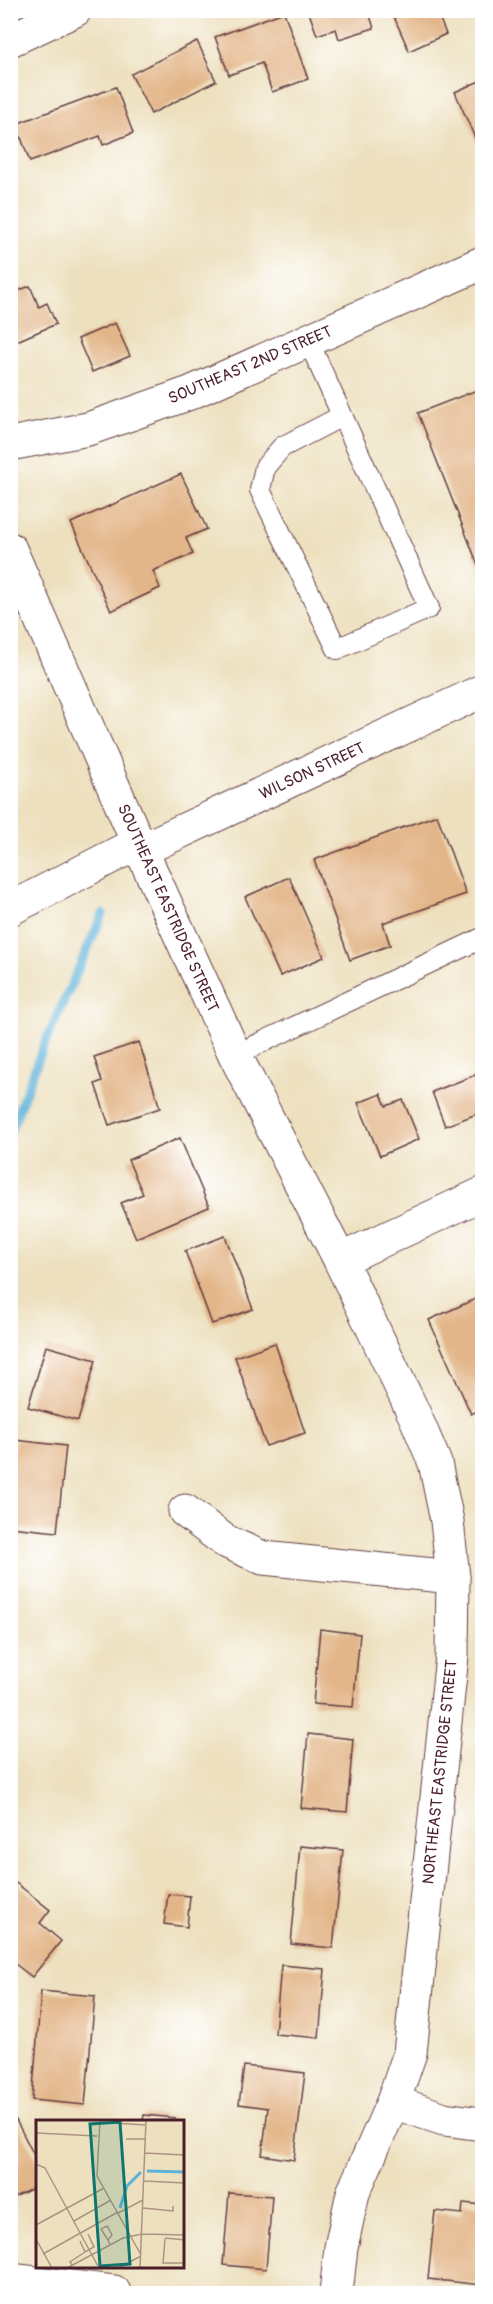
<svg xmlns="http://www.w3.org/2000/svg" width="493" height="2304" viewBox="0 0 493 2304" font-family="Pangolin,sans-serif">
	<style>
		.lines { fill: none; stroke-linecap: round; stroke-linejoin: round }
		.stream { stroke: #5db2d9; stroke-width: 9 }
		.building { fill: #e3b689 }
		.lane-casing { stroke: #623c41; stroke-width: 22 }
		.street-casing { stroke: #623c41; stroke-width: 35 }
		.secondary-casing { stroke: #623c41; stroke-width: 35 }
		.lane { stroke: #fff; stroke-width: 20 }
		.street { stroke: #fff; stroke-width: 33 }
		.secondary { stroke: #fff; stroke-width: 33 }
		.labels { text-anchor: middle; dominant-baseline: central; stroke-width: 4.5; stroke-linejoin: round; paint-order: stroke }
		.street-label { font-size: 16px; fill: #4a1f2b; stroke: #fff }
		.inset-river { fill: none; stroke: #5db2d9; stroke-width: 3 }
		.inset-road { fill: none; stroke: #ac9383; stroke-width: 1.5 }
		.view { fill: #0f766e; fill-opacity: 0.15; stroke: #0f766e; stroke-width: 3 }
		.inset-edge { fill: none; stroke: #4a1f2b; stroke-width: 3 }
	</style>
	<rect width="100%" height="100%" fill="#fff"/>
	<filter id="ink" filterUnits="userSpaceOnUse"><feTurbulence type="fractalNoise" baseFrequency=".0167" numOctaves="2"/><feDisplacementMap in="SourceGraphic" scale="12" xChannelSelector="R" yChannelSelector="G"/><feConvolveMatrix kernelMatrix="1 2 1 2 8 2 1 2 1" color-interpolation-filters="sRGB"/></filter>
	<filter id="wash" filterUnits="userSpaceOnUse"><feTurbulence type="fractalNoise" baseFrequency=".008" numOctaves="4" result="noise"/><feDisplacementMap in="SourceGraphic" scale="24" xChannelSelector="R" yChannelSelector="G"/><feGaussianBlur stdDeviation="1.35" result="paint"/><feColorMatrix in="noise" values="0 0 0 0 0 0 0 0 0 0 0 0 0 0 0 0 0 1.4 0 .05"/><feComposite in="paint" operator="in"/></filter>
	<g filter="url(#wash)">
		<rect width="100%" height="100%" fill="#ede0be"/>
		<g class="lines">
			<polyline class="stream" points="10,1132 42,1050 103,914"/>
		</g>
		<g id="blocks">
			<g class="building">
				<polygon points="308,10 368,10 374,28 339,39 336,29 317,35"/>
				<polygon points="391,10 436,10 446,34 409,51"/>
				<polygon points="284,12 308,79 272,92 262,63 229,75 215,37"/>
				<polygon points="197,41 216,81 151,114 131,74"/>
				<polygon points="482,80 482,151 481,152 455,92"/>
				<polygon points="116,87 133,133 103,145 100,136 30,162 16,124"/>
				<polygon points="30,286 39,307 47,303 56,324 10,344 10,294"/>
				<polygon points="115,323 130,356 92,372 78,339"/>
				<polygon points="482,388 482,575 418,413"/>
				<polygon points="181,474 207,529 186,538 193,554 153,571 160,588 111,611 71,523"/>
				<polygon points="437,815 466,894 383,923 390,945 350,960 314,860"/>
				<polygon points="289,877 324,957 280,976 245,897"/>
				<polygon points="139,1042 160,1108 109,1125 95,1084 102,1081 94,1057"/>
				<polygon points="480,1073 482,1112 445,1126 432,1092"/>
				<polygon points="381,1094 386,1106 403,1100 419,1139 380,1156 358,1103"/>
				<polygon points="180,1138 209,1207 136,1238 121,1203 143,1194 128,1160"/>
				<polygon points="225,1236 253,1309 212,1324 185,1251"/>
				<polygon points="482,1296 482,1409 471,1414 429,1320"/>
				<polygon points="275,1343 305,1433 266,1446 235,1357"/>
				<polygon points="46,1346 96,1360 78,1421 28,1407"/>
				<polygon points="15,1440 66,1446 57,1532 10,1527 10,1481"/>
				<polygon points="320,1629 360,1634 353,1707 313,1704"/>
				<polygon points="308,1734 353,1739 347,1812 301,1808"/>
				<polygon points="300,1846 343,1850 333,1948 291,1944"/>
				<polygon points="16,1883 50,1910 40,1923 61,1941 32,1977 10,1960 10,1890"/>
				<polygon points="168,1894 190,1896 187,1927 164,1924"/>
				<polygon points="281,1965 325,1969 319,2038 275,2034"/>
				<polygon points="41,1991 95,1996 85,2105 32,2100"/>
				<polygon points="244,2066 305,2073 294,2160 262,2155 268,2108 239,2104"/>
				<polygon points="144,2115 175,2118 175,2121 143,2121"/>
				<polygon points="16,2120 38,2163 38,2186 10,2199 10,2123"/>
				<polygon points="229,2193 272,2196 266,2269 223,2265"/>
				<polygon points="463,2203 482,2205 482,2285 428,2279 435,2211 462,2214"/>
			</g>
		</g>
	</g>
	<g filter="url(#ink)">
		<use href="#blocks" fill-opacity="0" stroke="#623c41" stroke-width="1.5"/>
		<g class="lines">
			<g class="lane-casing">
				<g id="lane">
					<path d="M308 340C348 430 389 519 429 608L337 649 260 490 265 467 282 447 342 416"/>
					<polyline points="235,1055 482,938"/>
				</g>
			</g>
			<g class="street-casing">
				<g id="street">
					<polyline points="10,40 75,10"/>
					<polyline points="10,549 138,843 235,1055 340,1260 415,1416 435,1463 447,1521 453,1577 452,1656 410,2053 393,2102 353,2193 341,2247 336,2294"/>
					<polyline points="141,850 482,691"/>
					<polyline points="10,909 138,843"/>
					<polyline points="340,1260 482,1194"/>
					<polyline points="185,1511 225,1541 263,1558 453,1577"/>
					<polyline points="393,2102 444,2119 482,2124"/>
					<polyline points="10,2280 114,2292"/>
				</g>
			</g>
			<g class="secondary-casing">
				<polyline id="secondary" points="10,444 88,429 190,393 482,263"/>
			</g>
			<use href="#lane" class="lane"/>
			<use href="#street" class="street"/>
			<use href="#secondary" class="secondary"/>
		</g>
	</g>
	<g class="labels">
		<g class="street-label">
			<text transform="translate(250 365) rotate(-23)">SOUTHEAST 2ND STREET</text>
			<text transform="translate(312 771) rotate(-25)">WILSON STREET</text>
			<text transform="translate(168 908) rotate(66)">SOUTHEAST EASTRIDGE STREET</text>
			<text transform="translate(440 1772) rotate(-84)">NORTHEAST EASTRIDGE STREET</text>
		</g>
	</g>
	<g transform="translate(36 2120)">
		<rect width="148" height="148" fill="#ede0be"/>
		<path class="inset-river" d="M111 51 149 52M84 88 91 66 105 52"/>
		<path class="inset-road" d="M64 0 61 56 105 135M77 3 110 5M0 13 61 16M90 19H109M109 33 149 35M0 44 9 48 63 148M108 61 149 63M107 88 137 91V86M82 93 107 80M38 101 75 80M0 105 68 68M129 118 149 120M0 119 16 148M129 119 127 143H149M72 120 76 115 71 106 65 109 72 120 73 122 74 125M44 121 49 132 58 127 52 114M7 134 82 92M36 145 34 142 49 132M31 148 87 118 106 114 149 115M82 148 105 136M104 148 110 0"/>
		<path class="view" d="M84 2 94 144 64 146 54 4Z"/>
		<rect width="148" height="148" class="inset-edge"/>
	</g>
	<rect width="493" height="2304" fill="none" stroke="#fff" stroke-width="36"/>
</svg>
